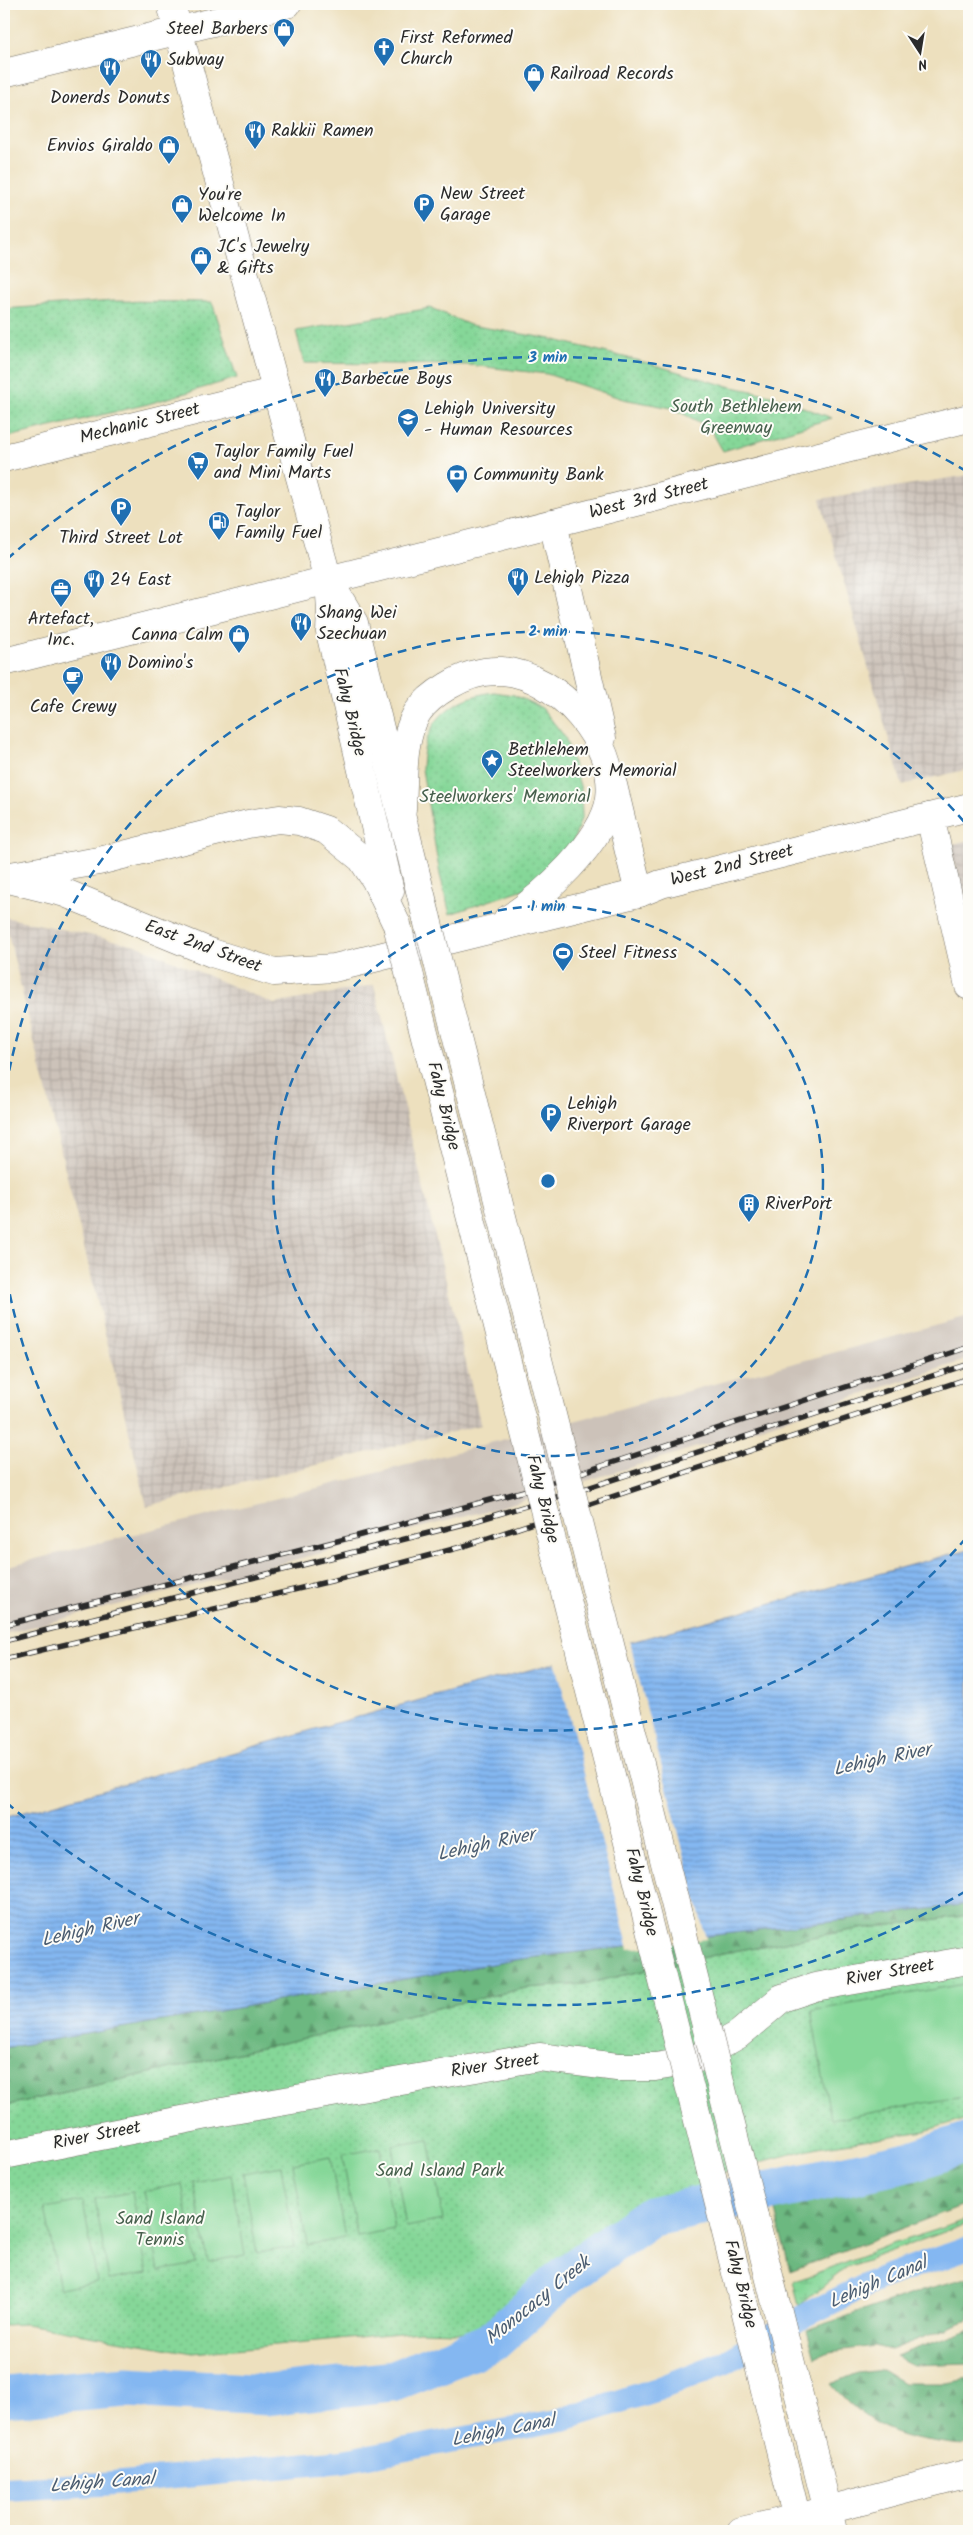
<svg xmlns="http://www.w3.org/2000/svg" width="973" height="2535" viewBox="0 0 973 2535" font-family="Kalam,sans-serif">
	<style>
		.industrial { fill: url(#industrial-grid) }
		.railway { fill: #ccc2b9 }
		.green { fill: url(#green-dots); stroke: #588162 }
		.forest { fill: url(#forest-firs); stroke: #4c7256 }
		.wetland { fill: url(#wetland-marsh); stroke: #588162 }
		.pitch { fill: #85d798; stroke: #588162 }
		.water { fill: url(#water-rules); stroke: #58718e }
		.pier { fill: #ede0be }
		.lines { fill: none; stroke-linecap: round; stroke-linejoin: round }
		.canal { stroke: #84b7f1; stroke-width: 24 }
		.river { stroke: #84b7f1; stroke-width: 41 }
		.minor-casing { stroke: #6f6a5e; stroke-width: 29 }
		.major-casing { stroke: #6f6a5e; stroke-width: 29 }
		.highway-casing { stroke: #6f6a5e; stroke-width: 29 }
		.minor { stroke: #fff; stroke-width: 28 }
		.major { stroke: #fff; stroke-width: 28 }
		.highway { stroke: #fff; stroke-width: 28 }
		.rail-casing { stroke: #2b2b2b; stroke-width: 5.5 }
		.rail { stroke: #fdfcf7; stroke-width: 4; stroke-dasharray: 11; stroke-linecap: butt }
		.major-bridge-casing { stroke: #6f6a5e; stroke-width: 29; stroke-linecap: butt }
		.major-bridge { stroke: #fff; stroke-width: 28 }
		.ring { fill: none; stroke: #1f6fb2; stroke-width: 2.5; stroke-dasharray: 9 6 }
		.labels { text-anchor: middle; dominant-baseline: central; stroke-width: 4; stroke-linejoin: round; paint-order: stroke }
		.poi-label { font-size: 18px; fill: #2b2b2b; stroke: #fdfcf7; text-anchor: start }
		.park-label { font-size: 18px; fill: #465f4c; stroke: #fdfcf7 }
		.street-label { font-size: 18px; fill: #2b2b2b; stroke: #fdfcf7 }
		.water-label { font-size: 19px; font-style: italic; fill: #4a5c70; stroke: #fdfcf7 }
		.centre { fill: #1f6fb2; stroke: #fdfcf7; stroke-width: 2.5 }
		.ring-label { font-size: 15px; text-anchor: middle; font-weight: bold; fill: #1f6fb2; stroke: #fdfcf7; stroke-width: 4; stroke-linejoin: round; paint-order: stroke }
	</style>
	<defs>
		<pattern id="industrial-grid" width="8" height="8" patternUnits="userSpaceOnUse" patternTransform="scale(1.25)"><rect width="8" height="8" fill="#ccc2b9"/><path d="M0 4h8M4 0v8" fill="none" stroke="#afa79f"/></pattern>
		<pattern id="green-dots" width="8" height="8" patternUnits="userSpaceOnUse" patternTransform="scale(1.25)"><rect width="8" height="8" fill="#85d798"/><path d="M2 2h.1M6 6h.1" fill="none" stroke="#73b983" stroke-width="1.8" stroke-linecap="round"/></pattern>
		<pattern id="forest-firs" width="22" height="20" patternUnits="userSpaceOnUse" patternTransform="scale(1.25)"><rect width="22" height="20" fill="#6cb880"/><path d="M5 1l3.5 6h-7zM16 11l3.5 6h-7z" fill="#599669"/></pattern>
		<pattern id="wetland-marsh" width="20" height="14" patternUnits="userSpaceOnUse" patternTransform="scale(1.25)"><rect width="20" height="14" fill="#85d798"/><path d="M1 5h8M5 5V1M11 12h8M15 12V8" fill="none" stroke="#73b983"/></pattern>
		<pattern id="water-rules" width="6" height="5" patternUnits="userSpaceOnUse" patternTransform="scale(1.25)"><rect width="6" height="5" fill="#84b7f1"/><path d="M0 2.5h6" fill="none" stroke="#6c95c3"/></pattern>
	</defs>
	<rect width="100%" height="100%" fill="#fdfcf7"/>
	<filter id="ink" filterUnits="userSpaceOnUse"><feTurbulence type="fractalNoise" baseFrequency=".02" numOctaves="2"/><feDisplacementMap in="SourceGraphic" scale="10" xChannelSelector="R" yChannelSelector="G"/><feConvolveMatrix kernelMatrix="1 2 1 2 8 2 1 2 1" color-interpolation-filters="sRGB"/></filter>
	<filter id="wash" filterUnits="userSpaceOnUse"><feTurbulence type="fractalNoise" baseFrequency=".0096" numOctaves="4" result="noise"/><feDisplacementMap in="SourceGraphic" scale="20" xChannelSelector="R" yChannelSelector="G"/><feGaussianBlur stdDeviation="1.12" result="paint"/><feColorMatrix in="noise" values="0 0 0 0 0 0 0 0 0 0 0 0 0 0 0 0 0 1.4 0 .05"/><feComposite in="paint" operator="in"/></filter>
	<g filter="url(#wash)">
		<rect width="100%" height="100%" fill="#ede0be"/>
		<g class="industrial">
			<polygon points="969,475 969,769 902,785 820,499"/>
			<polygon points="969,840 969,919 949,845"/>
			<polygon points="4,917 136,945 274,1004 374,985 481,1425 147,1506"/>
		</g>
		<polygon class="railway" points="969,1317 969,1359 730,1437 497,1508 4,1634 4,1567 361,1477"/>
		<g class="green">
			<polygon points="113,301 212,302 237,378 148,404 4,438 4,309"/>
			<polygon points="431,308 470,325 551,339 648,363 723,385 771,395 832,418 723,451 709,427 672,408 623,399 547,374 469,365 304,363 296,331"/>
			<path d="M494 692 514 695 542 708 565 737 581 789 582 816 571 848 536 885 450 914 440 875 422 769C423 722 449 698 494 692Z"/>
			<polygon points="969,1915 969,2117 925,2131 818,2147 726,2171 636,2220 491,2333 420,2331 193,2353 25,2324 4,2325 4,2106 526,1988 585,1984 723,1953 852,1930"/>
		</g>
		<g class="forest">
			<polygon points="969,1904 969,1915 852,1930 723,1953 585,1984 526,1988 4,2106 4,2048 521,1959"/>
			<polygon points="969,2154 969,2203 790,2271 773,2203 863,2178 926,2173"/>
			<polygon points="969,2277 969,2320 890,2350 875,2346 828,2352 815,2358 807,2330 926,2289"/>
			<polygon points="969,2330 969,2363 913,2365 895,2356"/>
			<path d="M882 2370 904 2383H946L969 2379V2444C960 2446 948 2443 938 2442 889 2435 864 2422 831 2384L858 2373Z"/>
		</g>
		<polygon class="wetland" points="969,2219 969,2223 847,2267 799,2306 793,2282 886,2246"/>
		<g class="pitch">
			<polygon points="964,1984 969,2013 969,2095 831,2120 811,2011"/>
			<polygon points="429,2140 443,2220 406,2227 392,2146"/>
			<polygon points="380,2148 394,2229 357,2236 342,2155"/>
			<polygon points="330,2157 345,2238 307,2245 293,2164"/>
			<polygon points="281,2166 295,2247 257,2253 243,2173"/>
			<polygon points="231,2175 245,2255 208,2262 194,2182"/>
			<polygon points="182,2184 196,2264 159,2271 144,2191"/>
			<polygon points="132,2192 147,2273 109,2280 95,2199"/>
			<polygon points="83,2201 97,2282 60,2289 45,2208"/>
		</g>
		<polygon class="water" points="969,1549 969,1904 521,1959 4,2048 4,1818 340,1722"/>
		<polygon class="pier" points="629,1640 706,1939 629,1949 555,1660"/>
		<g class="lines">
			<polyline class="canal" points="4,2489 102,2484 342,2461 557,2421 658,2389 726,2362 808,2314 879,2279 969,2247"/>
			<polyline class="river" points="4,2397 127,2387 267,2395 393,2381 492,2342 565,2276 649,2217 912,2161 969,2142"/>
		</g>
	</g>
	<g filter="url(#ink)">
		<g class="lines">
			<g class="minor-casing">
				<g id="minor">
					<polyline points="171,4 328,580"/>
					<polyline points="4,458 277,391"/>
					<polyline points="553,523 602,738"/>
					<polyline points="613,785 639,893"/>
					<path d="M402 809C404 778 401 741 417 713 425 701 436 693 448 686 464 676 483 670 502 671 558 675 617 742 610 798 604 842 542 897 507 920"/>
					<polyline points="930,817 969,986"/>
					<polyline points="4,878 65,893 212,953 274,972 334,968 639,893 661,884 969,807"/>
					<polyline points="4,2155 228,2111 539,2057 617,2067 655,2067 692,2061 738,2035 782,1998 815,1987 969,1960"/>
					<polyline points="797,2518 969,2473"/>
				</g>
			</g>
			<g class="major-casing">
				<g id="major">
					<polyline points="4,73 287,4"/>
					<polyline points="328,580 354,623 427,919"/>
					<polyline points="329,581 331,610 330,632 390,891"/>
					<polyline points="4,877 99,861 248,824 279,819 299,821 326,830 362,859 375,879 397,925"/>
					<polyline points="711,2172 800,2531"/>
					<polyline points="754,2216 833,2531"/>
					<polyline points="741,2531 797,2518"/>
				</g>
			</g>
			<g class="highway-casing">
				<polyline id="highway" points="4,662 969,418"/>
			</g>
			<use href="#minor" class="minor"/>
			<use href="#major" class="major"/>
			<use href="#highway" class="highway"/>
			<g class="rail-casing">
				<g id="rail">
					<polyline points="4,1625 357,1536 531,1489 969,1347"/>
					<polyline points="4,1641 468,1523 587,1488 969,1364"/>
					<polyline points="4,1659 352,1576 461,1547 969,1378"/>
				</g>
			</g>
			<use href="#rail" class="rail"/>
			<g class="major-bridge-casing">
				<g id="major-bridge">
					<polyline points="427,919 754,2216"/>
					<polyline points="397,925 711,2172"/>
				</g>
			</g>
			<use href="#major-bridge" class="major-bridge"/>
		</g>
	</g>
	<g class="ring">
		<circle cx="548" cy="1181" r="275"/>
		<path d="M966 1538A550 550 0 0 1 4 1262M4 1100A550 550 0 0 1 966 824"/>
		<path d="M966 1891A824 824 0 0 1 7 1803M7 559A824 824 0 0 1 966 471"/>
	</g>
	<defs>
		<g id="shop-pin" transform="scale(1.125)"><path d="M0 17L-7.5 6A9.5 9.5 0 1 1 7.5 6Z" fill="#1f6fb2" stroke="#fdfcf7"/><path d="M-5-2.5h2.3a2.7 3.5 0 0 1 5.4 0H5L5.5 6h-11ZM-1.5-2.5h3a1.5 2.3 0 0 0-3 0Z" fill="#fff"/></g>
		<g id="church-pin" transform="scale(1.125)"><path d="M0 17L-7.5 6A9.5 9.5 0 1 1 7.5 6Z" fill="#1f6fb2" stroke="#fdfcf7"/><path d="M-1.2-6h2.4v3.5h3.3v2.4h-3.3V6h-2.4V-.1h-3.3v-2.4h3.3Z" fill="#fff"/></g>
		<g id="restaurant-pin" transform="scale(1.125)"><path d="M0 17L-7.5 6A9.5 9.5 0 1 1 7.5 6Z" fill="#1f6fb2" stroke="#fdfcf7"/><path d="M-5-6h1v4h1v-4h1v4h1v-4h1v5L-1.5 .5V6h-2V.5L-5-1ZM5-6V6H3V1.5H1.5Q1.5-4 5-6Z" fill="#fff"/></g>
		<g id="parking-pin" transform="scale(1.125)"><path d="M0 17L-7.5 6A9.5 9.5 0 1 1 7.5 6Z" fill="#1f6fb2" stroke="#fdfcf7"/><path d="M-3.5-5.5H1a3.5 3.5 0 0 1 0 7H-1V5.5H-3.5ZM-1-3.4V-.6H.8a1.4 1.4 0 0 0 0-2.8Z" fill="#fff"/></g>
		<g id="university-pin" transform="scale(1.125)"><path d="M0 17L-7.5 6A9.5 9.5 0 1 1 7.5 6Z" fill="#1f6fb2" stroke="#fdfcf7"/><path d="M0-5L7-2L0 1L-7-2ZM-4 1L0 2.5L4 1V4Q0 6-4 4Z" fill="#fff"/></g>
		<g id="supermarket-pin" transform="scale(1.125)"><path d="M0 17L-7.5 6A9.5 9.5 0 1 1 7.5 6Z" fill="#1f6fb2" stroke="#fdfcf7"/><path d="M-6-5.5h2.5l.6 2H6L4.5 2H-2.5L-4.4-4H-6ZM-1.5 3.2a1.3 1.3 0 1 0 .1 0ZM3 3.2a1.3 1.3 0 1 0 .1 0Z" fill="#fff"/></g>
		<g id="bank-pin" transform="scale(1.125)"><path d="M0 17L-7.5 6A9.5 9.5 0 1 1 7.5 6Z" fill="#1f6fb2" stroke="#fdfcf7"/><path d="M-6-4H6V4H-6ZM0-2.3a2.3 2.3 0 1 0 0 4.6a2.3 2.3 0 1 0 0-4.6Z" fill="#fff"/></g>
		<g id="fuel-pin" transform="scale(1.125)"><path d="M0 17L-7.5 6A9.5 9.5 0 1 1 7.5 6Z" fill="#1f6fb2" stroke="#fdfcf7"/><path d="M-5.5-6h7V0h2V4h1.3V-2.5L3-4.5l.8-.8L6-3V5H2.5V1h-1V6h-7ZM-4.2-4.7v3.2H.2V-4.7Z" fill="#fff"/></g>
		<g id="office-pin" transform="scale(1.125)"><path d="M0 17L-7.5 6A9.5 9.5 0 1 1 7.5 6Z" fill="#1f6fb2" stroke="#fdfcf7"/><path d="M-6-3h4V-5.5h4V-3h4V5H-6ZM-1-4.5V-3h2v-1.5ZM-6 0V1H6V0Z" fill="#fff"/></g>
		<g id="cafe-pin" transform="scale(1.125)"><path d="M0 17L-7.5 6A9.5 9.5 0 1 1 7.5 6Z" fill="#1f6fb2" stroke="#fdfcf7"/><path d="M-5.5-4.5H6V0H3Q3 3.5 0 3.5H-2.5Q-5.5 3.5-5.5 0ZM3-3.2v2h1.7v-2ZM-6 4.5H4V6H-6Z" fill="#fff"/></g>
		<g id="sight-pin" transform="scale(1.125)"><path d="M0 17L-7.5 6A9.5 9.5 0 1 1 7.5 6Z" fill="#1f6fb2" stroke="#fdfcf7"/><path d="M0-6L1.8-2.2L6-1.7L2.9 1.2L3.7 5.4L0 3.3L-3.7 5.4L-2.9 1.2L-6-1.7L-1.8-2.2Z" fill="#fff"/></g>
		<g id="stadium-pin" transform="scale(1.125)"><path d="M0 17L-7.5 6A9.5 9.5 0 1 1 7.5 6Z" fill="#1f6fb2" stroke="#fdfcf7"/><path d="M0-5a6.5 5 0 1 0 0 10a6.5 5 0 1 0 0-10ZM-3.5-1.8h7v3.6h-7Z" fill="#fff"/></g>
		<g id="building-pin" transform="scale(1.125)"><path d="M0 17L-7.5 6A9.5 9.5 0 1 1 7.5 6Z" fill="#1f6fb2" stroke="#fdfcf7"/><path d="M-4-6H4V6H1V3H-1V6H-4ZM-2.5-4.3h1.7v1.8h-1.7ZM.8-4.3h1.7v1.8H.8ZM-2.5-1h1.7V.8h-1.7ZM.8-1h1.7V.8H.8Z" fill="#fff"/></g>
	</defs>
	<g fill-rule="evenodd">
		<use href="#shop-pin" x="284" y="29"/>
		<use href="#church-pin" x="384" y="48"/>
		<use href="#restaurant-pin" x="151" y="60"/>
		<use href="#restaurant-pin" x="110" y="68"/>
		<use href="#shop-pin" x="534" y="74"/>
		<use href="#restaurant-pin" x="255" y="131"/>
		<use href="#shop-pin" x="169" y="146"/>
		<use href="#parking-pin" x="424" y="204"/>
		<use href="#shop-pin" x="182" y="205"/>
		<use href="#shop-pin" x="201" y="257"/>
		<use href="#restaurant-pin" x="325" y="379"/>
		<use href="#university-pin" x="408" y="419"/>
		<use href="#supermarket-pin" x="198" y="462"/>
		<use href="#bank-pin" x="457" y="475"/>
		<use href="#parking-pin" x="121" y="508"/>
		<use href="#fuel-pin" x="219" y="522"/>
		<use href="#restaurant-pin" x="518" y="578"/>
		<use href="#restaurant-pin" x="94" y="580"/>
		<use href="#office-pin" x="61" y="589"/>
		<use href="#restaurant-pin" x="301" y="623"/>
		<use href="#shop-pin" x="239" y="635"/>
		<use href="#restaurant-pin" x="111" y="663"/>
		<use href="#cafe-pin" x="73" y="677"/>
		<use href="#sight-pin" x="492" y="760"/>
		<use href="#stadium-pin" x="563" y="953"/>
		<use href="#parking-pin" x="551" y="1114"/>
		<use href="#building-pin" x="749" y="1204"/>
	</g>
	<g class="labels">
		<g class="poi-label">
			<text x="268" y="29" text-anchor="end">Steel Barbers</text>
			<text x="400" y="38">First Reformed<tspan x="400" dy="21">Church</tspan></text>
			<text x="167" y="60">Subway</text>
			<text x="550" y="74">Railroad Records</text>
			<text x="110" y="98" text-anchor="middle">Donerds Donuts</text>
			<text x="271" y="131">Rakkii Ramen</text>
			<text x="153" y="146" text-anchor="end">Envios Giraldo</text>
			<text x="440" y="194">New Street<tspan x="440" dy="21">Garage</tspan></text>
			<text x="198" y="195">You're<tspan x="198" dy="21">Welcome In</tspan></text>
			<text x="217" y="247">JC's Jewelry<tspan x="217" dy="21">&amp; Gifts</tspan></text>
			<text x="341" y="379">Barbecue Boys</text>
			<text x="424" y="409">Lehigh University<tspan x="424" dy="21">- Human Resources</tspan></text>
			<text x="214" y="452">Taylor Family Fuel<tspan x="214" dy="21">and Mini Marts</tspan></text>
			<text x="473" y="475">Community Bank</text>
			<text x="235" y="512">Taylor<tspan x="235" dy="21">Family Fuel</tspan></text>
			<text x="121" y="538" text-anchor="middle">Third Street Lot</text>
			<text x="534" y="578">Lehigh Pizza</text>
			<text x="110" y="580">24 East</text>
			<text x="317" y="613">Shang Wei<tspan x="317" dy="21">Szechuan</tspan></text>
			<text x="61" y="619" text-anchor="middle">Artefact,<tspan x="61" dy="21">Inc.</tspan></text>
			<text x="223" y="635" text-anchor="end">Canna Calm</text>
			<text x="127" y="663">Domino's</text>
			<text x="73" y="707" text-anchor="middle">Cafe Crewy</text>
			<text x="508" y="750">Bethlehem<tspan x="508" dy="21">Steelworkers Memorial</tspan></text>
			<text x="579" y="953">Steel Fitness</text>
			<text x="567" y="1104">Lehigh<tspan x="567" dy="21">Riverport Garage</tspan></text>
			<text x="765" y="1204">RiverPort</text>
		</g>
		<g class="park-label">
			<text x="736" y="407">South Bethlehem<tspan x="736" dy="21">Greenway</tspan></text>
			<text x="505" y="797">Steelworkers' Memorial</text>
			<text x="440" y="2171">Sand Island Park</text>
			<text x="160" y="2219">Sand Island<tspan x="160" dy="21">Tennis</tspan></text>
		</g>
		<g class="street-label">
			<text transform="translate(140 424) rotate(-14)">Mechanic Street</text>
			<text transform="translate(649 499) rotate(-14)">West 3rd Street</text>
			<text transform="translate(349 712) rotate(76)">Fahy Bridge</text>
			<text transform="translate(732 866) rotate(-14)">West 2nd Street</text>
			<text transform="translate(203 947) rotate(20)">East 2nd Street</text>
			<text transform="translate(443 1106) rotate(76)">Fahy Bridge</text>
			<text transform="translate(542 1499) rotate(76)">Fahy Bridge</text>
			<text transform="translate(641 1892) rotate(76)">Fahy Bridge</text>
			<text transform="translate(890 1973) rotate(-10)">River Street</text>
			<text transform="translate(495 2066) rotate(-8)">River Street</text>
			<text transform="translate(97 2136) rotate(-11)">River Street</text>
			<text transform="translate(740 2284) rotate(76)">Fahy Bridge</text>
		</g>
		<g class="water-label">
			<text transform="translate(882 1760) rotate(-12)">Lehigh River</text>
			<text transform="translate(486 1845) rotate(-12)">Lehigh River</text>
			<text transform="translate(90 1930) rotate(-13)">Lehigh River</text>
			<text transform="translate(878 2283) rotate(-23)">Lehigh Canal</text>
			<text transform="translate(538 2301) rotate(-39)">Monocacy Creek</text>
			<text transform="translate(503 2431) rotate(-11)">Lehigh Canal</text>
			<text transform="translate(102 2483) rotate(-4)">Lehigh Canal</text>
		</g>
	</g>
	<circle cx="548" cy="1181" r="8" class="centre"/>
	<g class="ring-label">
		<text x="548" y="362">3 min</text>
		<text x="548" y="636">2 min</text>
		<text x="548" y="911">1 min</text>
	</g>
	<rect width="973" height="2535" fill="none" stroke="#fdfcf7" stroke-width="20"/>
	<g transform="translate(920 52) rotate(168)" stroke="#fdfcf7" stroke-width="4" paint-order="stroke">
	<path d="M0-4L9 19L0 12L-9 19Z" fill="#2b2b2b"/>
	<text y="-8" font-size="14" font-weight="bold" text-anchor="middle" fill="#2b2b2b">N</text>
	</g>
</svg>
